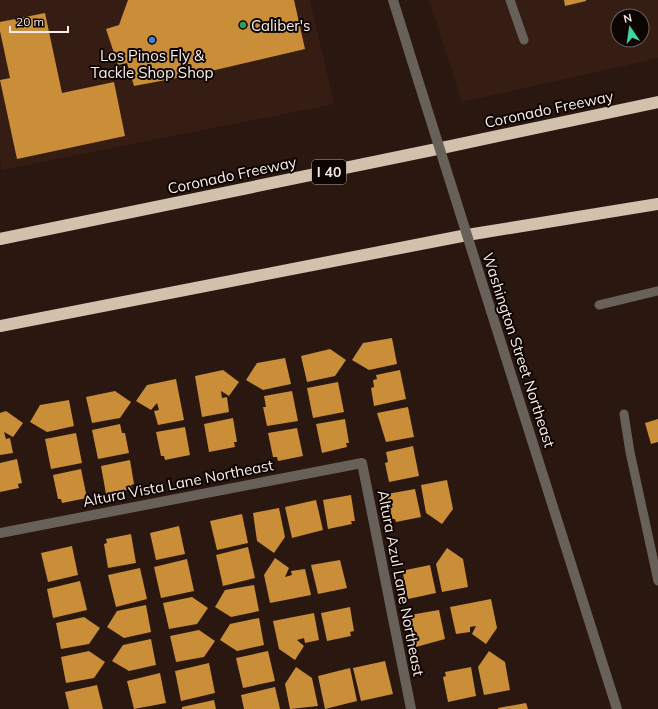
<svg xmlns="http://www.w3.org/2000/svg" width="658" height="709" viewBox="0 0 658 709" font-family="Mulish,sans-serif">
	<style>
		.built { fill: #361d13; fill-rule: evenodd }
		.building { fill: #ca8e39 }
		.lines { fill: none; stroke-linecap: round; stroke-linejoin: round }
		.service { stroke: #676159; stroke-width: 9 }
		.minor { stroke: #676159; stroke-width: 10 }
		.tertiary { stroke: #676159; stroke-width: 10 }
		.motorway { stroke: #d2c1ac; stroke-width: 12 }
		.tertiary-bridge { stroke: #676159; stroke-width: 10 }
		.leisure-dot { fill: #2e9e5b; stroke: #0d0503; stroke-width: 1.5 }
		.shop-dot { fill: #3f7fe0; stroke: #0d0503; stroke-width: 1.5 }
		.labels { text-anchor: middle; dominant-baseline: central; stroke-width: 4; stroke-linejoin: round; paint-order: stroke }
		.shield { fill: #0d0503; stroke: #b3a7a3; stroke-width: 1 }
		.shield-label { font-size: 14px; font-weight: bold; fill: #faece7 }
		.poi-label { font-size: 15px; fill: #faece7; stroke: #0d0503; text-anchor: start }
		.street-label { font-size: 15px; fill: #faece7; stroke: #0d0503 }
	</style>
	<rect width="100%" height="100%" fill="#2a1710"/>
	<g class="built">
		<polygon points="0,0 310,0 334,104 2,170 0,158"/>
		<path d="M429 0H658V58L462 102ZM618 16H642V40H618Z"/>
	</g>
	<g class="building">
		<polygon points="128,0 294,0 305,49 198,74 134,86 127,63 118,65 106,29 119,25"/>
		<polygon points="564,0 586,0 586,1 565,6"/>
		<polygon points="45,13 62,93 114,82 125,136 17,159 0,80 10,78 0,31 0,22"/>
		<polygon points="392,338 397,364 369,370 352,360 363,343"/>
		<polygon points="330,349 346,360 335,376 307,382 301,356"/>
		<polygon points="285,358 291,384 263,390 246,380 257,363"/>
		<polygon points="223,370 239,382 229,396 221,391 222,398 227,397 229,412 202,417 195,376"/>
		<polygon points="400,370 406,399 374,406 371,388 374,387 373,380 377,379 376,375"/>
		<polygon points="176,379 184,420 158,425 154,411 159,410 157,403 151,410 136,401 147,385"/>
		<polygon points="338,382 344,412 313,418 307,388"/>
		<polygon points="115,391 131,402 120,418 92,423 86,397"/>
		<polygon points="292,391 298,421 267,426 263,407 266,407 264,396"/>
		<polygon points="69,400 74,426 47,432 30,422 40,405"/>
		<polygon points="408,407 414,437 386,442 377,413"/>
		<polygon points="6,411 23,423 13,437 4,432 6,439 10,438 13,453 0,455 0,413"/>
		<polygon points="233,418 237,442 234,442 235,447 209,452 204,424"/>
		<polygon points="345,419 349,443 346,443 347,447 322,453 316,424"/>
		<polygon points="658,419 658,442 651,444 645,423"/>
		<polygon points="120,424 122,433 125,433 129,453 98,459 92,430"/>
		<polygon points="185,427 190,455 165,460 164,456 161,456 156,432"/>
		<polygon points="297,428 303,456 278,461 277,457 273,457 268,433"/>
		<polygon points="76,433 82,463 51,469 45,439"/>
		<polygon points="413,446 419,476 389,482 385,463 388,462 386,452"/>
		<polygon points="17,459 22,483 18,484 19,488 0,492 0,463"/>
		<polygon points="130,460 134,484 131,485 132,489 106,494 101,466"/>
		<polygon points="81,469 87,498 62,503 61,499 58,499 53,475"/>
		<polygon points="447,480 453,509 442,524 426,513 421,485"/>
		<polygon points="415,489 421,517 396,522 395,519 392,519 387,494"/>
		<polygon points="351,495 355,521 351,521 352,524 328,529 323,500"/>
		<polygon points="316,500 323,530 292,538 285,507"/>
		<polygon points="279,508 285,537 274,553 257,541 253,513"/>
		<polygon points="242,514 248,543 217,550 210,521"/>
		<polygon points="179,526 185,554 156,560 150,533"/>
		<polygon points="131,534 136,563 108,568 104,544 107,543 106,539"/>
		<polygon points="72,546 78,575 48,582 41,553"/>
		<polygon points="248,547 255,578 223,586 216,555"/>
		<polygon points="447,548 463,559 468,587 442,592 436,564"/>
		<polygon points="275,558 289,568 285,577 292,575 291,571 305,569 311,595 270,603 264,575"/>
		<polygon points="187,559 194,591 161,598 154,567"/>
		<polygon points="340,560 347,588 318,594 311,565"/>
		<polygon points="430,565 436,593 408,599 403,574 406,573 406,570"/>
		<polygon points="140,568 147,599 116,607 108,575"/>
		<polygon points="80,581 87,610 53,618 47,589"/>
		<polygon points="254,585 259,611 231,617 215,607 225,590"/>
		<polygon points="192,597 208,608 197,624 169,629 163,603"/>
		<polygon points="491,599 497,628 486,644 472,634 476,626 470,627 470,632 456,634 450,607"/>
		<polygon points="146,605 151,632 124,638 107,627 117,611"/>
		<polygon points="350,607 354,631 350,632 351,636 327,641 321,613"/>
		<polygon points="439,610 445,639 416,647 410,615"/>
		<polygon points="314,613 319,640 305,643 304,638 297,640 304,646 295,660 279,649 273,621"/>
		<polygon points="84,617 100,628 89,644 61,649 56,623"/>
		<polygon points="259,618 264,645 237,651 220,640 230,624"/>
		<polygon points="199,630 215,641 204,657 176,662 170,636"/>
		<polygon points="151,639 156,665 129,671 112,661 123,645"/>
		<polygon points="89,651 105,662 94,678 66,683 61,657"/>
		<polygon points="268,651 275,681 243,688 236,658"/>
		<polygon points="489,651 505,662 510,690 484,695 478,667"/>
		<polygon points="385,661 393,694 361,701 353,668"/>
		<polygon points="209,663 215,693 181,701 175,671"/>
		<polygon points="296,667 312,678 318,706 290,709 285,684"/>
		<polygon points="471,667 476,696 448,702 443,677 446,676 445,672"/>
		<polygon points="350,668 357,701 325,709 318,676"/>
		<polygon points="160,673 166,703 134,709 127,681"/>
		<polygon points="97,685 103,709 69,709 65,692"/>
		<polygon points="275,687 280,709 244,709 241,695"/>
		<polygon points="214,700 216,709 182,709 182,707"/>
		<polygon points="526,703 528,709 498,709 498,708"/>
	</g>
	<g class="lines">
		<g class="service">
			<polyline points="510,0 524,40"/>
			<polyline points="599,305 658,291"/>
			<polyline points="624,414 630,452 658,581"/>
		</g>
		<polyline class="minor" points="0,533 362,463 411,709"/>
		<g class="tertiary">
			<polyline points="393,0 418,80"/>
			<polyline points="491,311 617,709"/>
		</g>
		<g class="motorway">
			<polyline points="0,239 437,149 658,102"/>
			<polyline points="0,326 467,235 658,204"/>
		</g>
		<polyline class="tertiary-bridge" points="418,80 491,311"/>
	</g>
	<circle class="leisure-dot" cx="243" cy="25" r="4"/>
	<circle class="shop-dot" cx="152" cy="40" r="4"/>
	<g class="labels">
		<rect class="shield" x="312" y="160" width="34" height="24" rx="3"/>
		<g class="shield-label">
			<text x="329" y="172">I 40</text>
		</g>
		<g class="poi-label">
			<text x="251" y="25">Caliber's</text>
			<text x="152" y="55" text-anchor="middle">Los Pinos Fly &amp;<tspan x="152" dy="17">Tackle Shop Shop</tspan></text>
		</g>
		<g class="street-label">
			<text transform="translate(549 109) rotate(-12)">Coronado Freeway</text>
			<text transform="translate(232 175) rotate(-12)">Coronado Freeway</text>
			<text transform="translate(519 350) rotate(72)">Washington Street Northeast</text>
			<text transform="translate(178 483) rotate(-11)">Altura Vista Lane Northeast</text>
			<text transform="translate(401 583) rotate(79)">Altura Azul Lane Northeast</text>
		</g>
	</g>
	<g transform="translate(630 28) rotate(347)"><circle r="19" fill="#0d0503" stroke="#6c615e"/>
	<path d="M0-3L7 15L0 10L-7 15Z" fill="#42d4a0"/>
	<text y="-6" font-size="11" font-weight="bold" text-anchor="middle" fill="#faece7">N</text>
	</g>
	<path d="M10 26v6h58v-6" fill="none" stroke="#faece7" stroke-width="2"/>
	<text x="16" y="26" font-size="12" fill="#faece7" stroke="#0d0503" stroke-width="3" paint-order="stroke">20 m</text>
</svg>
